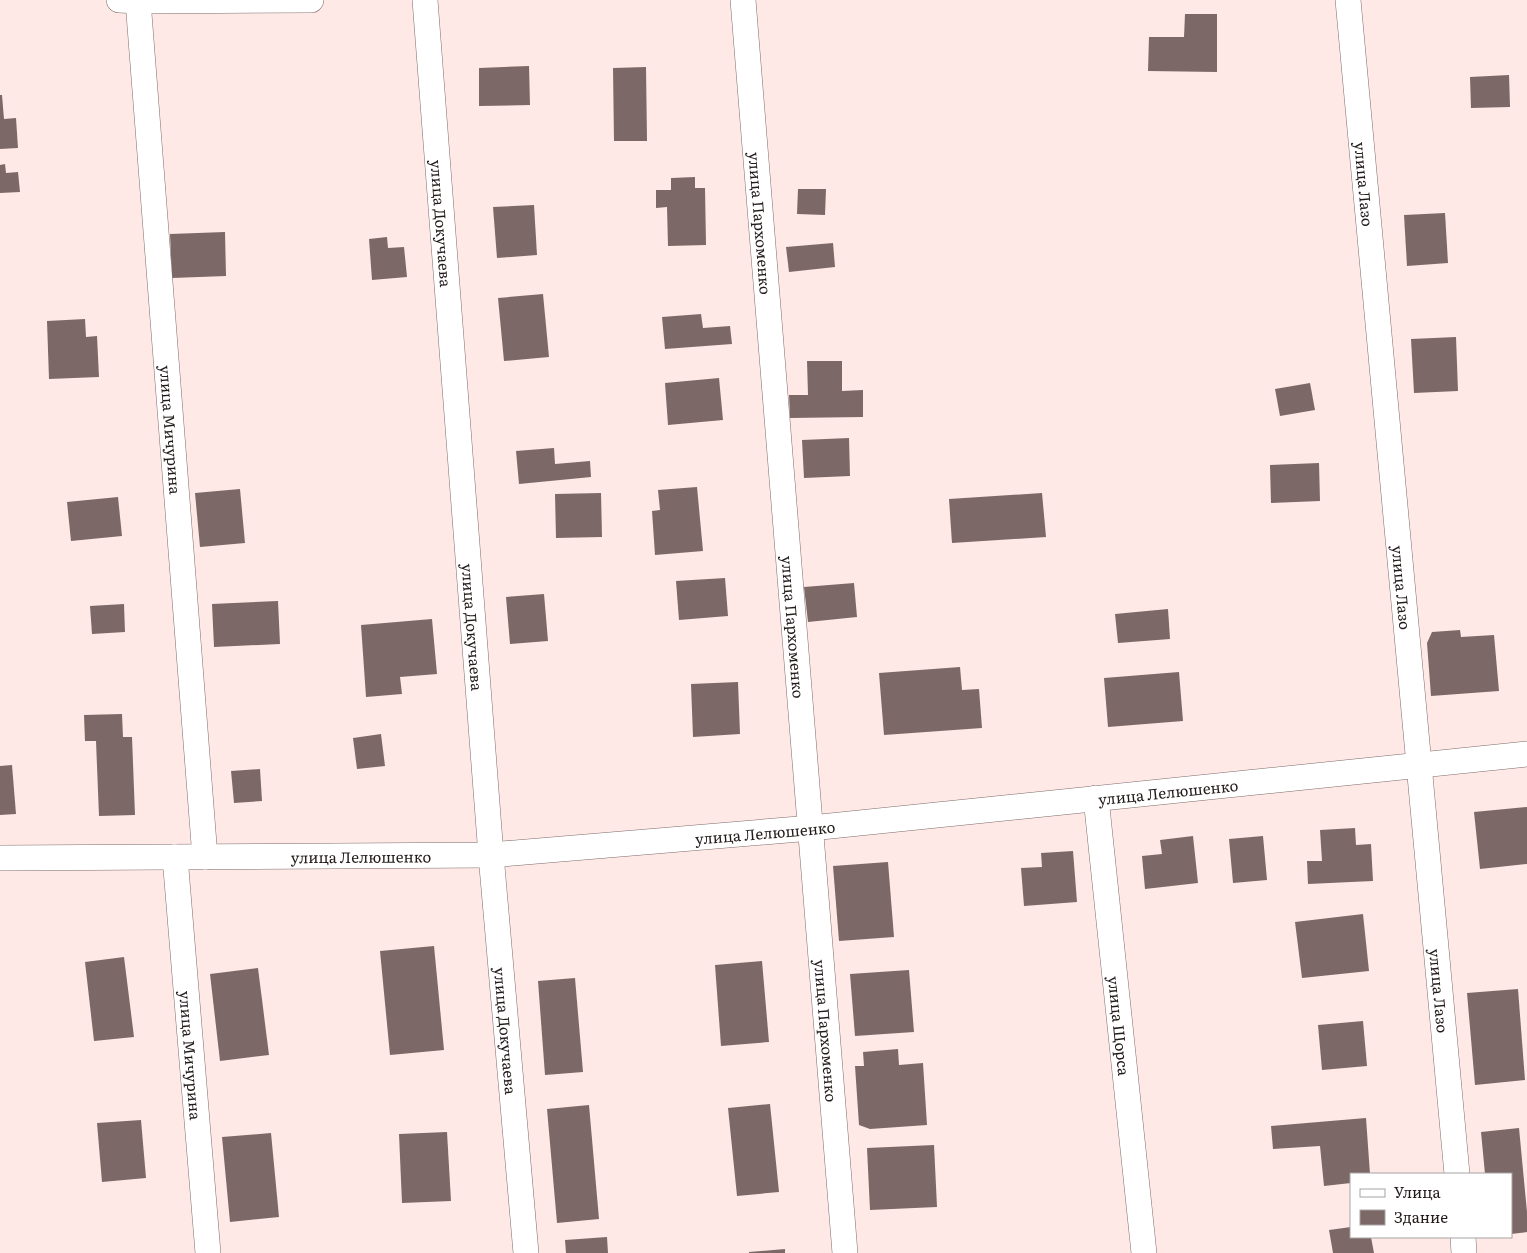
<svg xmlns="http://www.w3.org/2000/svg" width="1527" height="1253" viewBox="0 0 1527 1253" font-family="Literata,serif">
	<style>
		.building { fill: #7c6967 }
		.lines { fill: none; stroke-linecap: round; stroke-linejoin: round }
		.minor-casing { stroke: #7e6c69; stroke-width: 26 }
		.minor { stroke: #fff; stroke-width: 25 }
		.labels { text-anchor: middle; dominant-baseline: central; stroke-width: 4; stroke-linejoin: round; paint-order: stroke }
		.street-label { font-size: 15px; fill: #221b1a; stroke: #fff }
	</style>
	<rect width="100%" height="100%" fill="#fee9e6"/>
	<g class="building">
		<polygon points="1185,14 1217,14 1217,72 1148,71 1149,37 1184,37"/>
		<polygon points="529,66 530,105 479,106 479,68"/>
		<polygon points="646,67 647,141 614,141 613,68"/>
		<polygon points="1509,75 1510,107 1471,108 1470,77"/>
		<polygon points="0,95 2,95 4,119 16,118 18,148 0,149"/>
		<polygon points="5,164 6,173 18,172 20,192 0,193 0,165"/>
		<polygon points="695,177 695,188 705,188 706,245 668,246 667,207 656,208 656,190 671,190 671,178"/>
		<polygon points="798,189 826,189 825,215 797,214"/>
		<polygon points="534,205 537,255 497,258 493,207"/>
		<polygon points="1445,213 1448,263 1407,266 1404,215"/>
		<polygon points="225,232 226,276 172,278 170,234"/>
		<polygon points="387,237 388,248 404,247 407,277 372,280 369,239"/>
		<polygon points="833,243 835,267 789,272 786,247"/>
		<polygon points="543,294 549,357 504,361 498,298"/>
		<polygon points="701,314 703,328 730,326 732,344 665,349 662,317"/>
		<polygon points="85,319 86,337 97,336 99,377 49,379 47,321"/>
		<polygon points="1456,337 1458,391 1414,393 1411,339"/>
		<polygon points="807,361 842,361 842,391 863,390 863,417 790,418 789,395 808,395"/>
		<polygon points="719,378 723,420 668,425 665,383"/>
		<polygon points="1310,383 1315,410 1280,416 1275,389"/>
		<polygon points="849,438 850,476 804,478 802,440"/>
		<polygon points="554,448 555,464 590,461 591,477 519,484 516,451"/>
		<polygon points="1319,463 1320,501 1271,503 1270,465"/>
		<polygon points="697,487 703,551 655,555 652,511 660,510 658,490"/>
		<polygon points="240,489 245,543 200,547 195,493"/>
		<polygon points="601,493 602,537 556,538 555,494"/>
		<polygon points="1042,493 1046,537 952,543 949,499"/>
		<polygon points="118,497 122,536 71,541 67,502"/>
		<polygon points="725,578 728,616 679,620 676,581"/>
		<polygon points="854,583 857,617 808,622 804,587"/>
		<polygon points="544,594 548,641 510,644 506,597"/>
		<polygon points="278,601 280,644 214,647 212,604"/>
		<polygon points="124,604 125,632 92,634 90,606"/>
		<polygon points="1168,609 1170,639 1118,643 1115,614"/>
		<polygon points="432,619 437,674 400,677 402,694 366,697 361,625"/>
		<polygon points="1460,630 1461,637 1494,635 1499,691 1431,696 1427,643 1432,632"/>
		<polygon points="960,667 962,690 979,689 982,728 884,735 879,673"/>
		<polygon points="1179,672 1183,721 1108,727 1104,678"/>
		<polygon points="738,682 740,734 693,737 691,684"/>
		<polygon points="122,714 123,737 132,737 135,815 99,816 96,741 85,741 84,715"/>
		<polygon points="381,734 385,766 357,769 353,738"/>
		<polygon points="12,765 16,814 0,815 0,766"/>
		<polygon points="260,769 262,801 234,803 231,771"/>
		<polygon points="1527,807 1527,864 1480,869 1474,812"/>
		<polygon points="1355,828 1356,845 1371,844 1373,881 1308,884 1307,861 1322,861 1320,830"/>
		<polygon points="1193,836 1198,883 1145,889 1142,856 1162,854 1160,840"/>
		<polygon points="1263,836 1267,880 1233,883 1229,839"/>
		<polygon points="1073,851 1077,902 1024,906 1021,868 1042,867 1041,853"/>
		<polygon points="888,862 894,937 839,941 833,866"/>
		<polygon points="1363,914 1369,971 1302,978 1295,922"/>
		<polygon points="434,946 444,1050 390,1055 380,951"/>
		<polygon points="124,957 134,1037 94,1041 85,962"/>
		<polygon points="762,961 769,1042 721,1046 715,965"/>
		<polygon points="258,968 269,1055 220,1061 210,974"/>
		<polygon points="909,970 914,1032 855,1036 850,974"/>
		<polygon points="575,978 583,1072 545,1075 538,981"/>
		<polygon points="1518,989 1525,1080 1475,1085 1467,993"/>
		<polygon points="1363,1021 1367,1066 1322,1070 1318,1025"/>
		<polygon points="898,1049 899,1065 923,1063 927,1125 870,1129 859,1125 855,1066 864,1066 863,1052"/>
		<polygon points="770,1104 779,1192 737,1196 728,1108"/>
		<polygon points="589,1105 599,1219 557,1223 547,1109"/>
		<polygon points="1366,1118 1370,1174 1351,1174 1351,1183 1324,1186 1320,1146 1273,1149 1271,1126"/>
		<polygon points="141,1120 146,1178 102,1182 97,1123"/>
		<polygon points="1519,1128 1527,1212 1527,1232 1511,1234 1511,1174 1485,1174 1481,1132"/>
		<polygon points="447,1132 451,1201 402,1203 399,1134"/>
		<polygon points="271,1133 279,1217 230,1222 222,1137"/>
		<polygon points="934,1145 937,1207 870,1210 867,1148"/>
		<polygon points="1351,1227 1351,1237 1371,1237 1374,1253 1333,1253 1329,1230"/>
		<polygon points="607,1237 608,1253 566,1253 565,1240"/>
		<polygon points="785,1249 785,1253 749,1253 749,1252"/>
	</g>
	<g class="lines">
		<g class="minor-casing">
			<g id="minor">
				<polyline points="119,0 138,1 311,0"/>
				<path id="s1" d="M425 0 491 855 526 1253"/>
				<path id="s2" d="M743 0 845 1253"/>
				<path id="s3" d="M1348 0 1457 1174"/>
				<path id="s4" d="M138 1 205 857"/>
				<path id="s5" d="M1096 798 1144 1253"/>
				<path id="s6" d="M175 857 208 1253"/>
				<path id="s7" d="M0 858 491 855 811 828 1527 754"/>
				<polyline points="1463,1237 1464,1253"/>
			</g>
		</g>
		<use href="#minor" class="minor"/>
	</g>
	<g class="labels">
		<g class="street-label">
			<text stroke="none"><textPath href="#s3" startOffset="185">улица Лазо</textPath></text>
			<text stroke="none"><textPath href="#s1" startOffset="224">улица Докучаева</textPath></text>
			<text stroke="none"><textPath href="#s2" startOffset="224">улица Пархоменко</textPath></text>
			<text stroke="none"><textPath href="#s4" startOffset="430">улица Мичурина</textPath></text>
			<text stroke="none"><textPath href="#s3" startOffset="590">улица Лазо</textPath></text>
			<text stroke="none"><textPath href="#s2" startOffset="629">улица Пархоменко</textPath></text>
			<text stroke="none"><textPath href="#s1" startOffset="629">улица Докучаева</textPath></text>
			<text stroke="none"><textPath href="#s7" startOffset="1171">улица Лелюшенко</textPath></text>
			<text stroke="none"><textPath href="#s7" startOffset="766">улица Лелюшенко</textPath></text>
			<text stroke="none"><textPath href="#s7" startOffset="361">улица Лелюшенко</textPath></text>
			<text stroke="none"><textPath href="#s3" startOffset="995">улица Лазо</textPath></text>
			<text stroke="none"><textPath href="#s5" startOffset="229">улица Щорса</textPath></text>
			<text stroke="none"><textPath href="#s1" startOffset="1034">улица Докучаева</textPath></text>
			<text stroke="none"><textPath href="#s2" startOffset="1034">улица Пархоменко</textPath></text>
			<text stroke="none"><textPath href="#s6" startOffset="199">улица Мичурина</textPath></text>
		</g>
	</g>
	<rect x="1350" y="1173" width="162" height="65" fill="#ffffff" stroke="#a7a4a3"/>
	<rect x="1360" y="1189" width="25" height="8" fill="#ffffff" stroke="#a7a4a3"/>
	<text x="1394" y="1198" font-size="15" fill="#221b1a">Улица</text>
	<rect x="1360" y="1210" width="25" height="15" fill="#7c6967" stroke="#a7a4a3"/>
	<text x="1394" y="1223" font-size="15" fill="#221b1a">Здание</text>
</svg>
